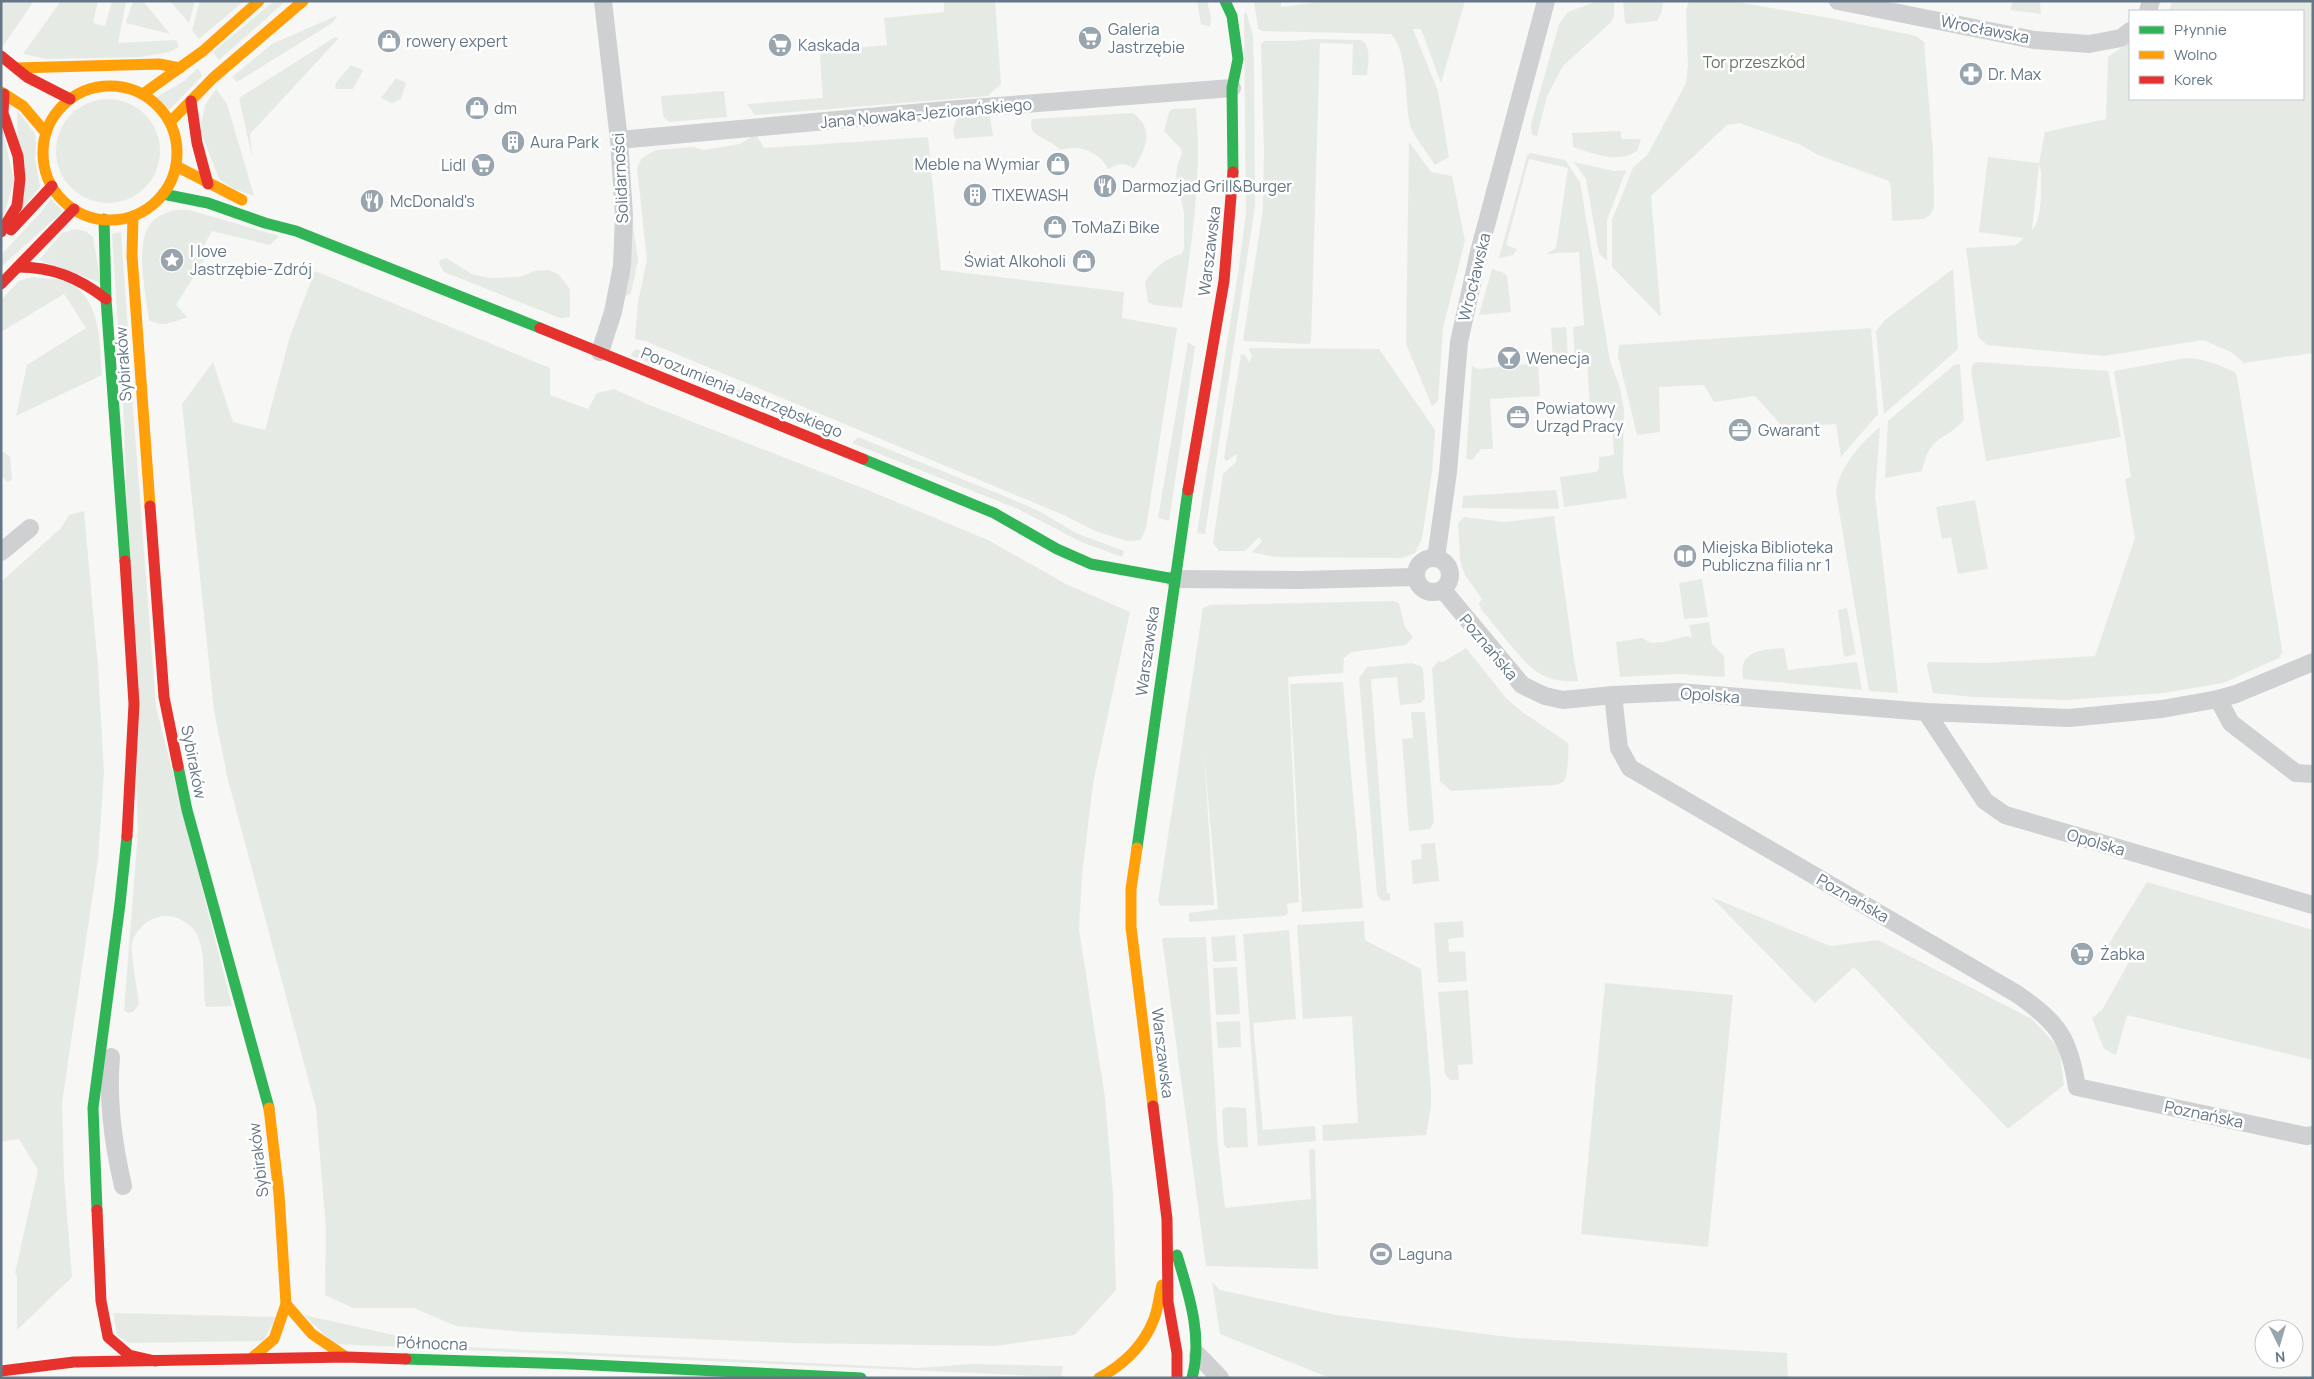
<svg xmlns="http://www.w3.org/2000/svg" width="2314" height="1379" viewBox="0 0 2314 1379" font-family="Manrope,sans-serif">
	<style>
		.green { fill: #e6eae4; fill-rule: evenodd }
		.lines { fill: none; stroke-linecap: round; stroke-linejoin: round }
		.street { stroke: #ced0d1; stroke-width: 18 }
		.fast { stroke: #30b455; stroke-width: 11 }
		.slow { stroke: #ff9f0a; stroke-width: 11 }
		.jam { stroke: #e5322d; stroke-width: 11 }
		.labels { text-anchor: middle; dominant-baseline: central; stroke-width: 5; stroke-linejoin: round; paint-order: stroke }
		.poi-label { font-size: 16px; fill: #657787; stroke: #fff; text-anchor: start }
		.street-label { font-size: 16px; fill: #657787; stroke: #fff }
		.park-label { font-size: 16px; fill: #657961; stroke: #fff }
	</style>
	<rect width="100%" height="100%" fill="#f7f7f6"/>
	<g class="green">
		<polygon points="1,1 34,1 3,46 1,45"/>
		<polygon points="61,1 98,1 93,23 105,26 112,1 126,1 118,43 176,40 179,47 170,52 140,57 47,59 23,54"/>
		<polygon points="133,1 143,1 170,34 126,23"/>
		<polygon points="170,1 195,1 189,23"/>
		<polygon points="200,1 244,1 199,39 192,30"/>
		<polygon points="274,1 286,1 219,60 213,52"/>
		<polygon points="944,1 995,1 1001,84 988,96 755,115 747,104 823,98 820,56 822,51 887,45 884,18 944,12"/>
		<polygon points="1197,1 1207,1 1211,17 1210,27 1201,24"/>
		<path d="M1254 1H1281V7L1326 1H1465L1441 83 1421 29H1413L1438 91 1449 157 1435 165C1430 157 1411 132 1410 125 1405 103 1408 50 1391 34L1262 31 1258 28Z"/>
		<polygon points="1597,1 1614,1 1614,16 1611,22 1563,66 1547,96 1537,136 1532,135 1531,124 1559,24 1568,12"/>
		<polygon points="1623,1 1663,1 1662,11 1657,21 1628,24 1625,22"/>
		<polygon points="1689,1 1732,1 1835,19 1916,36 1924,42 1933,152 1934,208 1930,215 1924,219 1892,221 1891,187 1889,181 1818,155 1801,145 1740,123 1727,125 1651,196 1661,317 1612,267 1612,220 1633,168 1648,154 1686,83 1688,64 1686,11"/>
		<polygon points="2013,1 2040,1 2041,14 2010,10"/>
		<path d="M2172 1H2313V353L2244 363 2231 352 2203 340 2104 356 1987 345 1978 337 1966 248 2016 245 2024 238 1979 232 1988 157 2039 163 2045 132 2106 119 2108 57 2130 42V99H2303V11H2169ZM2039 165 2041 171C2041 185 2043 220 2032 230Z"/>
		<polygon points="1246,11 1253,35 1254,74 1255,206 1205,534 1197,533 1239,267 1246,212 1244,15"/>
		<polygon points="338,15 332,23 237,82 232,77 272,44"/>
		<polygon points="335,37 339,38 250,134 252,157 239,98"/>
		<path d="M1314 39 1361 40C1372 46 1368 64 1367 75H1352L1353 44 1320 43 1311 341 1310 344 1243 341 1263 209 1264 151 1261 44 1264 41H1292Z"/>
		<polygon points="351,65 363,70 353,89 335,89 336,83"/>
		<polygon points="198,68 202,76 169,110 157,97 184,81"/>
		<polygon points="396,78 406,83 401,99 392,103 381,98"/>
		<polygon points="216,89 227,104 254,196 232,188 219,179 200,130 205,105"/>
		<polygon points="724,91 727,117 669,122 663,116 661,96"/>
		<circle cx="108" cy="151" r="52"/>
		<path d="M1196 108C1202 175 1192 243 1182 308L1154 305 1148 302 1145 282C1154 268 1165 259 1181 254L1184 249V213L1176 176 1177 167 1182 153 1181 149 1164 131 1169 113 1172 109Z"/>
		<polygon points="17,110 35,134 36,143 35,159 40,187 20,212"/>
		<path d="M1133 113C1156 131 1145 148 1134 169 1124 161 1118 164 1108 169 1099 151 1079 144 1060 150 1049 137 1026 137 1032 119Z"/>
		<polygon points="990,116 993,136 955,139 953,129 957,118"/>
		<polygon points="1,122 14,181 1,225"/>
		<path d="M1620 131 1622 139H1641L1637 151C1616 164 1595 154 1573 147L1572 133Z"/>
		<polygon points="756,134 764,148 928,137 941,270 1124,292 1122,318 1177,328 1146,528 1141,540 1127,541 1095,531 1066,516 645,341 635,339 638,302 647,260 637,168 642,158 656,150 694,147 703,150 740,144"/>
		<polygon points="1409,142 1431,172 1452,176 1465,241 1443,328 1438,401 1432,406 1406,344"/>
		<polygon points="1530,153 1565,160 1580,182 1610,361 1620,388 1624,409 1623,472 1627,498 1564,507 1560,477 1596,472 1599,469 1599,457 1614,455 1611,406 1594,406 1594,409 1590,409 1587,360 1575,360 1573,327 1584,325 1579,252 1546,254 1556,248 1568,168 1529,159 1506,245 1517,249 1513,255 1499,258 1527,156"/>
		<polygon points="1574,162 1614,171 1626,170 1607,220 1607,261 1599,253 1586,179"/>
		<polygon points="51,199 63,211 1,267 1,255 42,211"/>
		<polygon points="630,204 638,260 631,293 625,297 624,293"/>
		<path d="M173 210H189L279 236 270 245 212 231 204 245 207 255 176 305 187 317C174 322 162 328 149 320 146 294 133 240 153 221 157 216 167 213 173 210Z"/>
		<polygon points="76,229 85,231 93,237 101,283 39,260 62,233"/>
		<polygon points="121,232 131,374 121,374 112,234"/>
		<polygon points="446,258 472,274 489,278 519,277 535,271 548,270 558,274 570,289 570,317 560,318 444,272 439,264 440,260"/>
		<polygon points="1492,269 1502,272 1507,276 1511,312 1479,315"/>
		<polygon points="1953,269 1958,349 1884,414 1876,331 1885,320"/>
		<polygon points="315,271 550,368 550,395 588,409 597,393 614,389 647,404 870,491 988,540 1066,584 1130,612 1093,784 1082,875 1079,929 1105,1098 1113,1194 1116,1290 1075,1335 995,1346 792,1343 525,1332 456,1326 414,1308 353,1308 325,1295 326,1230 316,1108 228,780 214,711 182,404 213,362 233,422 265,430 290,336"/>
		<path d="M33 277C44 279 63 278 71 283 102 304 99 342 102 375L16 416 27 365 86 328 64 294 1 332V300L19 281Z"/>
		<polygon points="1566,327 1568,360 1553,361 1551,328"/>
		<polygon points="1871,328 1878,414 1841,457 1836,424 1783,427 1755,396 1714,402 1704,385 1659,387 1660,432 1637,435 1618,356 1619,345"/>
		<polygon points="1188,342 1195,347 1169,521 1158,518"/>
		<polygon points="1253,348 1379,349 1435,430 1432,473 1422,538 1415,553 1402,558 1274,557 1252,552 1262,541 1259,537 1245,551 1219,551 1213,543 1223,474 1236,462 1237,454 1226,461 1224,458 1241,355 1244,354 1250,363 1252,354 1248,349"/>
		<polygon points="637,349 845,432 840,438 631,356 633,351"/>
		<path d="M2186 358C2203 358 2219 365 2235 372L2237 377 2281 643 2282 652 2279 658 2223 683 2164 693 2066 700 1973 697 1933 693 1927 666 1928 662 1987 663 2095 656 2135 538 2125 479 2131 477 2114 371Z"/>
		<polygon points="1977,362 2108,371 2121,437 1986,461 1971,371 1973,364"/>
		<polygon points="1538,363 1540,396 1490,399 1493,449 1481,449 1472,460 1466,459 1472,366 1479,369"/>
		<path d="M1960 364 1964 420C1943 443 1930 434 1922 471L1885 478 1888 421 1954 365Z"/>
		<path d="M132 395 156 707 232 1006 206 1007C201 984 208 952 195 931 189 923 176 915 165 916 149 917 137 928 132 943 130 953 138 991 139 1004L133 1012 128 1013 124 1010 138 832 123 396Z"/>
		<path d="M1880 427 1875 495 1898 693 1869 691 1836 492C1839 467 1862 442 1880 427Z"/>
		<polygon points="858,437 1009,498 1039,511 1076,533 1124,551 1122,557 1081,542 1018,509 852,443"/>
		<polygon points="1,450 10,457 12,480 7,482 1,475"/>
		<polygon points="1556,490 1559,509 1462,508 1463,496"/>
		<polygon points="1975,500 1988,569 1958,574 1951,537 1942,539 1936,507"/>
		<polygon points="84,511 98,667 104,773 98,859 62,1103 64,1176 72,1277 17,1330 17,1276 15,1273 38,1170 19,1139 1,1142 1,582 61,528 69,515"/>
		<path d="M1554 516 1574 659 1578 681C1541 683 1530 668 1508 642 1499 631 1490 620 1481 609L1479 603 1482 599 1465 575 1460 560 1458 523 1464 517 1505 522Z"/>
		<polygon points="1702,579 1708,617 1684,619 1679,583"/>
		<polygon points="1393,601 1399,603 1405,627 1413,637 1406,645 1352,652 1344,658 1343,673 1288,677 1299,902 1287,904 1288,913 1285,916 1189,922 1189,913 1218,909 1204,754 1214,905 1161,906 1158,901 1203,608 1210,605"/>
		<polygon points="1847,608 1856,654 1844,657 1838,610"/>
		<polygon points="1709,622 1712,644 1724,656 1725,677 1677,674 1620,677 1616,642 1642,638 1651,643 1664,642 1687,636 1692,638 1689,625"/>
		<path d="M1466 648 1506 698 1521 711 1568 743C1569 749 1568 776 1564 781 1562 783 1559 783 1556 785L1451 791 1440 781 1432 669 1438 661 1443 662Z"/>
		<path d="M1784 648 1788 670 1857 662 1862 690 1743 679C1738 650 1762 650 1784 648Z"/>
		<polygon points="1412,663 1421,666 1423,669 1425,698 1421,703 1400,705 1397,677 1371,679 1387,893 1390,893 1390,900 1382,901 1377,895 1359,678 1367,667"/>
		<polygon points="1343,682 1363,908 1302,912 1290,684"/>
		<polygon points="1411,712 1425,712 1434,822 1430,829 1409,831 1402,739 1413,738"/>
		<polygon points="1435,843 1439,881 1413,884 1411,860 1422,859 1421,844"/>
		<polygon points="2147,882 2313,930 2313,1060 2127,1015 2116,1055 2104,1049 2092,1018 2102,1010 2133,955 2122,950 2117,956 2105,950"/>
		<polygon points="1711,897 1830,946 1878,940 2032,1019 2059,1048 2064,1085 2008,1129 1854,967 1815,1003"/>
		<polygon points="1364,921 1365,940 1421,969 1431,1089 1431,1107 1426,1135 1323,1141 1322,1125 1358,1123 1352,1016 1303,1019 1297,925"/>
		<polygon points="1463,921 1464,937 1448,939 1449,952 1465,951 1467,981 1438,983 1434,923"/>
		<polygon points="1289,930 1296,1019 1253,1023 1263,1130 1315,1126 1316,1141 1258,1146 1243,934"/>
		<polygon points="1235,935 1237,961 1213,962 1211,937"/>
		<polygon points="1206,937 1218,1147 1225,1208 1311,1199 1309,1150 1315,1149 1318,1269 1206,1266 1162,938"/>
		<polygon points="1237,967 1240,1014 1216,1015 1213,968"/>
		<polygon points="1605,983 1733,995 1708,1247 1581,1234"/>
		<polygon points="1468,990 1473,1064 1458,1065 1459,1080 1450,1080 1445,1074 1438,992"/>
		<polygon points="1240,1021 1241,1047 1218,1048 1216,1022"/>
		<polygon points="1228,1107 1246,1108 1248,1147 1227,1148 1224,1145 1222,1111 1224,1108"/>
		<polygon points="1212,1282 1220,1290 1336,1315 1516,1338 1787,1353 1788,1378 1330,1378 1220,1334"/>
		<polygon points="113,1313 277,1317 263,1341 128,1343 117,1335"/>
		<polygon points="304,1315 443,1346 918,1368 971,1364 1063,1366 1061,1377 334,1344"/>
	</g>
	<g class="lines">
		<g class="street">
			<polyline points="1838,1 2034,40 2089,44 2121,38 2130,31"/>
			<polyline points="2148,11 2151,1"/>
			<polyline points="619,140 946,110 1232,88"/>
			<polyline points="600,352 613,312 622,266 624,215 619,140 603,1"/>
			<polyline points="1,552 30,528"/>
			<circle cx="1433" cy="575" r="17"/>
			<polyline points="1436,558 1448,472 1459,342 1479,252 1546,1"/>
			<polyline points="1174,579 1301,580 1415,577"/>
			<polyline points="1443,590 1522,685 1545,696 1563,700 1613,695 1679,692 1926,712 2069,718 2162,709 2218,699 2236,694 2313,662"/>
			<path d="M1613 695 1619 748 1630 768 2017 994C2058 1023 2069 1037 2077 1087L2306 1136 2313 1135"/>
			<polyline points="2218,699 2231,723 2296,773 2313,774"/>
			<polyline points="1926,712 1985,801 2005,815 2313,905"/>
			<path d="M111 1057C107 1101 113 1143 123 1186"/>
			<polyline points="1198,1355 1220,1378"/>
		</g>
		<g class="fast">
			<polyline points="1225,1 1232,16 1238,59 1232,88 1233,172"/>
			<polyline points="163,194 208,203 265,223 296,231 540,328"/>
			<polyline points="104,219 106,299 125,561"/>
			<polyline points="863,459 994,513 1057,549 1091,564 1174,579"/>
			<polyline points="178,766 187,810 269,1108"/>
			<polyline points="1137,848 1188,490"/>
			<polyline points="97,1210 93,1108 120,904 127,836"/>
			<path d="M1177 1255C1189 1295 1203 1336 1192 1378"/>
			<polyline points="406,1359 571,1364 861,1378"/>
		</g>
		<g class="slow">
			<polyline points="16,68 159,64 180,68"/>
			<circle cx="110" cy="153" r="67"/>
			<polyline points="1,92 23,106 46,133"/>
			<polyline points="143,94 203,51 259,1"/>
			<polyline points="170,122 213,78 303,1"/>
			<polyline points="176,166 242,200"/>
			<polyline points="133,216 132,256 150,506"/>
			<polyline points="1137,848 1131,889 1131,927 1153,1106"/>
			<polyline points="286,1304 312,1334 346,1357"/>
			<polyline points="253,1357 274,1339 286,1304 279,1194 269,1108"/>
			<path d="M1099 1378C1123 1365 1144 1345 1154 1319 1158 1309 1159 1296 1162 1285"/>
		</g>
		<g class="jam">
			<polyline points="1,56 27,77 70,99"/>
			<polyline points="191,101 197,143 208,184"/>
			<polyline points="11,230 52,186"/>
			<polyline points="1,232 17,206 20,179 18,156 3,113 4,94"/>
			<path d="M18 267C53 267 79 278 106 299"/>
			<polyline points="1,284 74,209"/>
			<polyline points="540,328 863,459"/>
			<polyline points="1188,490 1224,281 1233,172"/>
			<polyline points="150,506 164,697 178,766"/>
			<polyline points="125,561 134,704 127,836"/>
			<polyline points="1153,1106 1167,1219 1168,1302 1177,1353 1177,1378"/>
			<polyline points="97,1210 101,1301 108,1337 129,1355 155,1361"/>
			<polyline points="1,1371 74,1362 346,1357 406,1359"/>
		</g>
	</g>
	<defs>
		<g id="supermarket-disc" transform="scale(1.25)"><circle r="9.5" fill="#98a4ae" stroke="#fff"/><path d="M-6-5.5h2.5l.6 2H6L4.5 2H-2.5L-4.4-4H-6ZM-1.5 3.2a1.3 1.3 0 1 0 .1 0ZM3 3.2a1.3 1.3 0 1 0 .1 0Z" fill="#fff"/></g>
		<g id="shop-disc" transform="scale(1.25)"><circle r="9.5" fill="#98a4ae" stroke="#fff"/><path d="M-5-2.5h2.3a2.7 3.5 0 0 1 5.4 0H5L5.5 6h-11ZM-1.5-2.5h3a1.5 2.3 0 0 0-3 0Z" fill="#fff"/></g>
		<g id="pharmacy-disc" transform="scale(1.25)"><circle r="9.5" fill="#98a4ae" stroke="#fff"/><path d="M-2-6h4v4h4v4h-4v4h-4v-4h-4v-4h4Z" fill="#fff"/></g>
		<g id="building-disc" transform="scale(1.25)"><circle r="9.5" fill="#98a4ae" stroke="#fff"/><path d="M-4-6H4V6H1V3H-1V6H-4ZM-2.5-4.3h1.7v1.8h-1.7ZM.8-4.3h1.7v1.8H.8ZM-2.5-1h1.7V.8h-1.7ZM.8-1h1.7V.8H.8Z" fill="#fff"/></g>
		<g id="restaurant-disc" transform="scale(1.25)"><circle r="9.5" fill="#98a4ae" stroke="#fff"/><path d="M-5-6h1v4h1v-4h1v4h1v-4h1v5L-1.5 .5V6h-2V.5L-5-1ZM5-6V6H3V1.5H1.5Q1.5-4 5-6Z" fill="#fff"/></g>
		<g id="sight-disc" transform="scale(1.25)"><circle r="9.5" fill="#98a4ae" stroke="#fff"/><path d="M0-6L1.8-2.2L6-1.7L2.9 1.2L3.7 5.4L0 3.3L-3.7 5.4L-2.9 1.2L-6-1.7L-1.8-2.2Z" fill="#fff"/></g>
		<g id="bar-disc" transform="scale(1.25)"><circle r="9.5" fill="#98a4ae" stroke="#fff"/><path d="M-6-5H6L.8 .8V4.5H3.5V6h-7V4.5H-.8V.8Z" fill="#fff"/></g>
		<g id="office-disc" transform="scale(1.25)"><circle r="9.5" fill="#98a4ae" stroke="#fff"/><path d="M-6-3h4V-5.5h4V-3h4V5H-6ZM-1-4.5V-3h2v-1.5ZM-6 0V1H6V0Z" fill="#fff"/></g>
		<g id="library-disc" transform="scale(1.25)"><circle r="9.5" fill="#98a4ae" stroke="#fff"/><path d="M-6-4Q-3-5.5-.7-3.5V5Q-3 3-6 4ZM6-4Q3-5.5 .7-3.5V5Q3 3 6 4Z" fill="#fff"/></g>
		<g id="stadium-disc" transform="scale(1.25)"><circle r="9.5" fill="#98a4ae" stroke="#fff"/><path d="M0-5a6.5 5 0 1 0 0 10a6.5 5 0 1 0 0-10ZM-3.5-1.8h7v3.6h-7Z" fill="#fff"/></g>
	</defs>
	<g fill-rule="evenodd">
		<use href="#supermarket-disc" x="1090" y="38"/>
		<use href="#shop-disc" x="389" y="41"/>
		<use href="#supermarket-disc" x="780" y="45"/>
		<use href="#pharmacy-disc" x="1971" y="74"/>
		<use href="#shop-disc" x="477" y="108"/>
		<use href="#building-disc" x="513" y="142"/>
		<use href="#shop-disc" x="1058" y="164"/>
		<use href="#supermarket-disc" x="483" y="165"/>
		<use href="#restaurant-disc" x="1105" y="186"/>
		<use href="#building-disc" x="975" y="195"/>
		<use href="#restaurant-disc" x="372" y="201"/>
		<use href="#shop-disc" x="1055" y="227"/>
		<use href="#sight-disc" x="172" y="260"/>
		<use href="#shop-disc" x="1084" y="261"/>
		<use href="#bar-disc" x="1509" y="358"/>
		<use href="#office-disc" x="1518" y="417"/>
		<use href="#office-disc" x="1740" y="430"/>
		<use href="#library-disc" x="1685" y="556"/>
		<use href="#supermarket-disc" x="2082" y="954"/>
		<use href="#stadium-disc" x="1381" y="1254"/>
	</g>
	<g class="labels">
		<g class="poi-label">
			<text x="1108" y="29">Galeria<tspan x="1108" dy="18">Jastrzębie</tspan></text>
			<text x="406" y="41">rowery expert</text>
			<text x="798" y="45">Kaskada</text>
			<text x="1988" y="74">Dr. Max</text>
			<text x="494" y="108">dm</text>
			<text x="530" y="142">Aura Park</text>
			<text x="1040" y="164" text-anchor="end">Meble na Wymiar</text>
			<text x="466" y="165" text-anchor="end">Lidl</text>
			<text x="1122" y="186">Darmozjad Grill&amp;Burger</text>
			<text x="992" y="195">TIXEWASH</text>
			<text x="390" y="201">McDonald's</text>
			<text x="1072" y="227">ToMaZi Bike</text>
			<text x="190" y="251">I love<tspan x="190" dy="18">Jastrzębie-Zdrój</tspan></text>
			<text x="1066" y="261" text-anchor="end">Świat Alkoholi</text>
			<text x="1526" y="358">Wenecja</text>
			<text x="1536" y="408">Powiatowy<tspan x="1536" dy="18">Urząd Pracy</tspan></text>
			<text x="1758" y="430">Gwarant</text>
			<text x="1702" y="547">Miejska Biblioteka<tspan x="1702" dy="18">Publiczna filia nr 1</tspan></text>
			<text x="2100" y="954">Żabka</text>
			<text x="1398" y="1254">Laguna</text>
		</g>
		<g class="street-label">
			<text transform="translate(1985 29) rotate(11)">Wrocławska</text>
			<text transform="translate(926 113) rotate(-5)">Jana Nowaka-Jeziorańskiego</text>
			<text transform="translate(620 178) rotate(-93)">Solidarności</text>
			<text transform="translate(1209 251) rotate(-83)">Warszawska</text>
			<text transform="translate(1474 277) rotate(-76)">Wrocławska</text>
			<text transform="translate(123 364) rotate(-94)">Sybiraków</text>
			<text transform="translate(742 392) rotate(22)">Porozumienia Jastrzębskiego</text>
			<text transform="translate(1489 647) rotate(50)">Poznańska</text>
			<text transform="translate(1147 651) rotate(-82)">Warszawska</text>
			<text transform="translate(1710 695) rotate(4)">Opolska</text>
			<text transform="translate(194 762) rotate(79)">Sybiraków</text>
			<text transform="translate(2096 842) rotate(16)">Opolska</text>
			<text transform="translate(1853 898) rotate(30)">Poznańska</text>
			<text transform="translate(1163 1053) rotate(83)">Warszawska</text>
			<text transform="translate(2204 1114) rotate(12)">Poznańska</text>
			<text transform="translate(258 1160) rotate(-97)">Sybiraków</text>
			<text transform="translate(432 1343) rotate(2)">Północna</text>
		</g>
		<g class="park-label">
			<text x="1754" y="62">Tor przeszkód</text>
		</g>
	</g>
	<rect width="2314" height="1379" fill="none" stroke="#657787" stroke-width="5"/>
	<rect x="2129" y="10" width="175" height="90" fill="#ffffff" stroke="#c1c9cf"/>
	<rect x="2139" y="26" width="25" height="8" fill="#30b455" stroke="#c1c9cf"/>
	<text x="2174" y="35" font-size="15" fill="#657787">Płynnie</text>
	<rect x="2139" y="51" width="25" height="8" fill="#ff9f0a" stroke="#c1c9cf"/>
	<text x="2174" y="60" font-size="15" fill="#657787">Wolno</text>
	<rect x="2139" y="76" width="25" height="8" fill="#e5322d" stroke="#c1c9cf"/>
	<text x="2174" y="85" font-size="15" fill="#657787">Korek</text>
	<g transform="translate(2279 1344) rotate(175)"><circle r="24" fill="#ffffff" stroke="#c1c9cf"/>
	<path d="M0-4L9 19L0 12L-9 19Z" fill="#98a4ae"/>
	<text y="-8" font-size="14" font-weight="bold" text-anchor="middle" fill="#657787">N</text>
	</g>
</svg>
